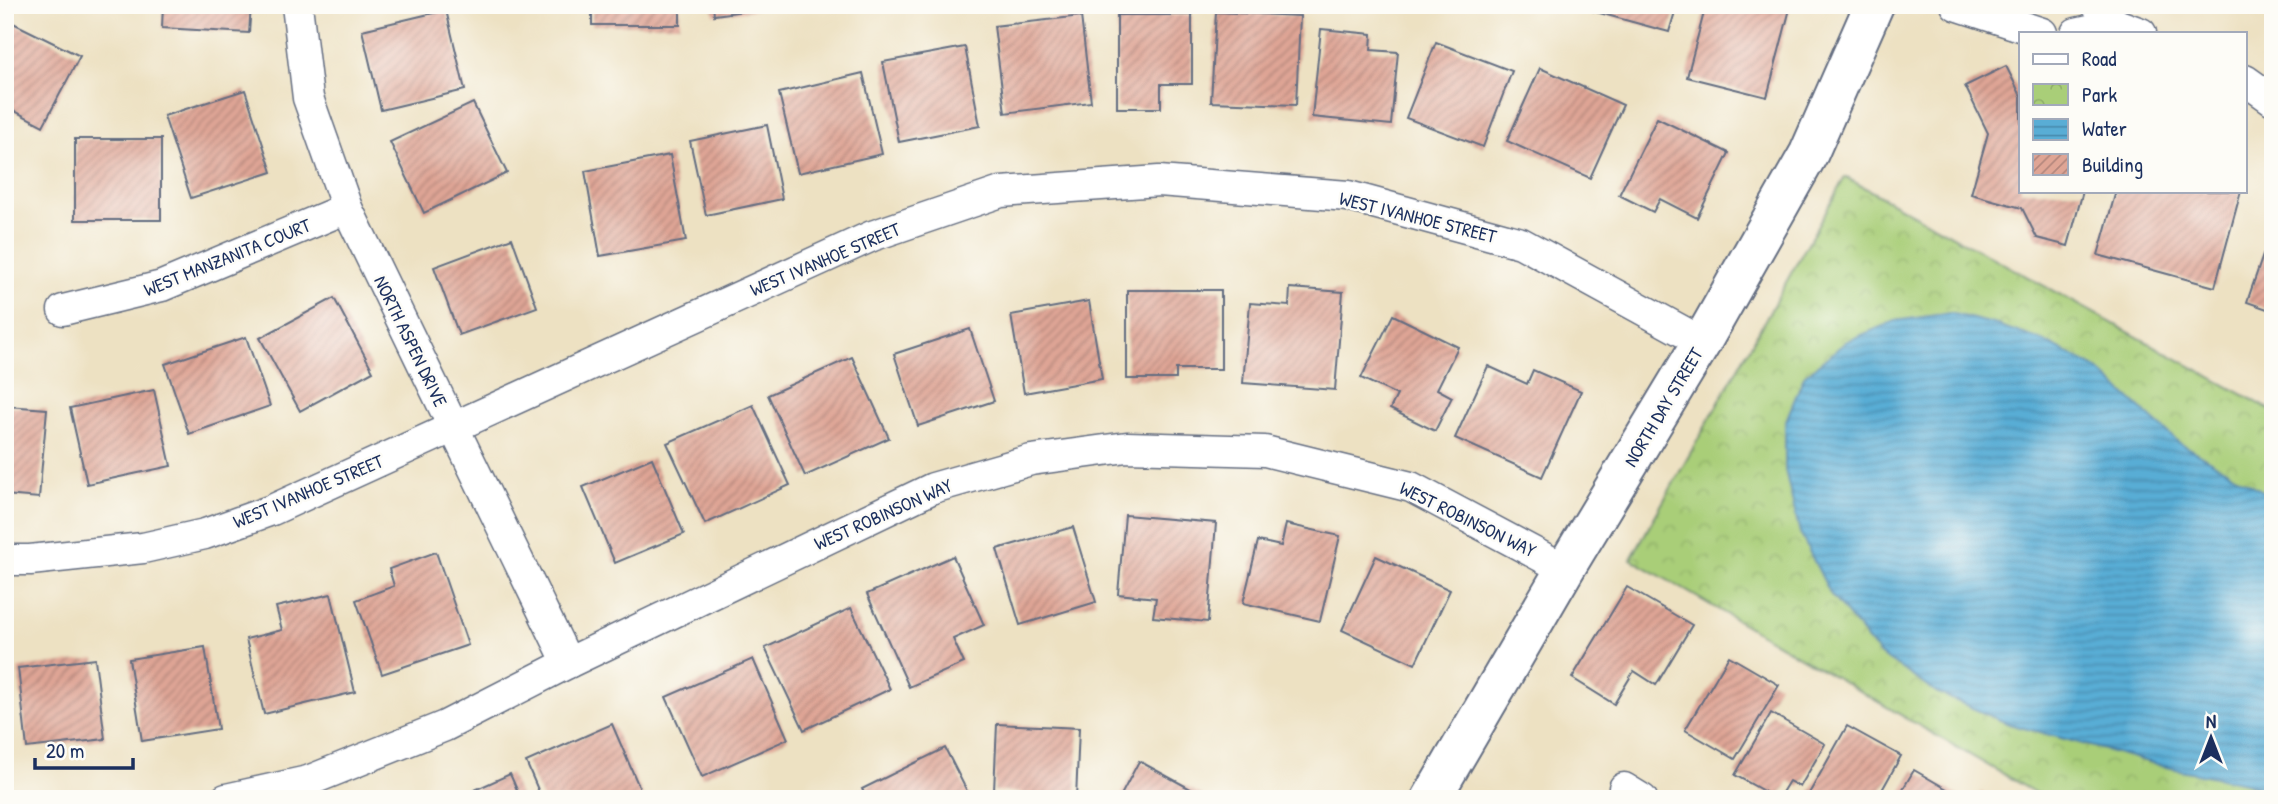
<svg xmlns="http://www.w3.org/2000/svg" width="2278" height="804" viewBox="0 0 2278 804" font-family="'Patrick Hand',sans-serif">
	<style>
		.park { fill: url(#park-crowns); stroke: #627e6b; stroke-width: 2 }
		.water { fill: url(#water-rules); stroke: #3a6e9a; stroke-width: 2 }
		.building { fill: url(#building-hatch) }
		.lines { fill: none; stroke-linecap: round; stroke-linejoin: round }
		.street-casing { stroke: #646d81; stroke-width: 33 }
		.secondary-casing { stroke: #646d81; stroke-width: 42 }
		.street { stroke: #fff; stroke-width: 30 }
		.secondary { stroke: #fff; stroke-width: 38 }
		.labels { text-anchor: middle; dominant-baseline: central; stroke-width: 5; stroke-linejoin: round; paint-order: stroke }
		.street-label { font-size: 19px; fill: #1b2f5e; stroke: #fdfcf7 }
	</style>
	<defs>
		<pattern id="park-crowns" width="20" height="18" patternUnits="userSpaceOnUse" patternTransform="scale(1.75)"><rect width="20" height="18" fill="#a9ce78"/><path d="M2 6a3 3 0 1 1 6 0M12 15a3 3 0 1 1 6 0" fill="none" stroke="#91b16a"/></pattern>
		<pattern id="water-rules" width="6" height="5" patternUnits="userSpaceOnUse" patternTransform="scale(1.75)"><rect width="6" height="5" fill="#59add5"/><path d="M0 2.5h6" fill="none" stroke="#498db0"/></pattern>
		<pattern id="building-hatch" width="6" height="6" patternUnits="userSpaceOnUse" patternTransform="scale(1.75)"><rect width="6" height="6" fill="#dfa595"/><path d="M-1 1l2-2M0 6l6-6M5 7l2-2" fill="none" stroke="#b4877d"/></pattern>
	</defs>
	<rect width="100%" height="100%" fill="#fdfcf7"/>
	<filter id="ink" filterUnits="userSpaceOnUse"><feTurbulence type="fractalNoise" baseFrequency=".0143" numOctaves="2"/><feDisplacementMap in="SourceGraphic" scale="14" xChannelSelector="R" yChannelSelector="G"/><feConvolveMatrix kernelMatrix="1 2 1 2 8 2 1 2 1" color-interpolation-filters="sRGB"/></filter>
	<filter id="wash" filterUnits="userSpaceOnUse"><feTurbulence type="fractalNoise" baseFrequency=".00686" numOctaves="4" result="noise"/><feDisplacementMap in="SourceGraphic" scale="28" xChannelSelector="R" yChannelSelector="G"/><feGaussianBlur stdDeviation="1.57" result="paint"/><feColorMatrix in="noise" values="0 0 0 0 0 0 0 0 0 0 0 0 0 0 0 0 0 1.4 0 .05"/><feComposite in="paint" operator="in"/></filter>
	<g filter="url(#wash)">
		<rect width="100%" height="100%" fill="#ede1c2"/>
		<polygon class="park" points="1845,177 2273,411 2273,799 2046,799 1631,559"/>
		<polygon class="water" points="1950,313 1997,325 2044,341 2096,368 2178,442 2273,497 2273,792 2245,783 2171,768 2009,724 1938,693 1879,654 1831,595 1800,533 1785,470 1785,423 1804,376 1847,341 1895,321"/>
		<g id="blocks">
			<g class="building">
				<polygon points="163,5 251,5 249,33 162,28"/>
				<rect x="592" y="5" width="88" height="20"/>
				<polygon points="713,5 773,5 774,7 714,15"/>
				<polygon points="1586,5 1677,5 1669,32 1585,9"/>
				<polygon points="1706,5 1791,5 1767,97 1687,77"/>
				<polygon points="446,10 465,90 381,110 362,30"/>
				<polygon points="1216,12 1300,16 1296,105 1211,102"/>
				<polygon points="1117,15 1192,15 1192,84 1161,84 1161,108 1117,108"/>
				<polygon points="1081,16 1091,102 1005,113 994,26"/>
				<polygon points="5,19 80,56 43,126 5,106"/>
				<polygon points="1321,29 1372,34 1371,50 1398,52 1391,125 1312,117"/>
				<polygon points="1436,42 1512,71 1483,147 1406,118"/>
				<polygon points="965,47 980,126 899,142 883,62"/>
				<polygon points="2006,66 2021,96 2021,191 2083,191 2068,246 2037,238 2022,208 1971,194 1988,133 1965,86"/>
				<polygon points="1540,68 1623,105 1590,178 1507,141"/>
				<polygon points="863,73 882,154 798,173 779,93"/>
				<polygon points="245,90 272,172 191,198 164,116"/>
				<polygon points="473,103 507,173 424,213 390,142"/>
				<polygon points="1657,118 1729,153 1697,218 1660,199 1653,212 1619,195"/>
				<polygon points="767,125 782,199 706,215 690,141"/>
				<rect x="75" y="139" width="86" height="81"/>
				<polygon points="670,155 686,241 600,256 585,171"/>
				<polygon points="2116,191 2241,191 2215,287 2098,255"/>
				<polygon points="2272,229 2273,229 2273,311 2247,302"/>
				<polygon points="512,238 537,307 459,335 434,267"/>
				<polygon points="1290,288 1343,292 1335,390 1243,383 1250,303 1289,306"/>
				<polygon points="1127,290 1221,290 1221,369 1176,369 1176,379 1127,379"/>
				<polygon points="334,298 373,371 300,411 260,338"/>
				<polygon points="1089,301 1102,379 1024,393 1011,315"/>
				<polygon points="1393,315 1458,347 1437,389 1452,397 1435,431 1390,409 1397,395 1361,378"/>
				<polygon points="970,329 994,401 918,426 894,354"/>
				<polygon points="246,337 270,406 189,434 165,364"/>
				<polygon points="852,357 889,438 805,476 768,395"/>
				<polygon points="1488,366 1527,384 1533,370 1581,391 1542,477 1455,438"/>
				<polygon points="154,390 171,466 87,484 70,408"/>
				<polygon points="753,405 790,485 705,524 667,443"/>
				<polygon points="6,406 47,409 39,498 5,495"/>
				<polygon points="652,458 684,534 615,563 583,487"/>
				<polygon points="1125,515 1216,523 1208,622 1153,617 1156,598 1118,594"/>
				<polygon points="1286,524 1340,536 1320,621 1243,603 1258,541 1281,546"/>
				<polygon points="1073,527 1096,602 1020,625 997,549"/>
				<polygon points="436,552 468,645 382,674 356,600 394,586 389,569"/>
				<polygon points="953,556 984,625 953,639 964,663 909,687 867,594"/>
				<polygon points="1376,556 1450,590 1415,664 1342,630"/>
				<polygon points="1627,587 1692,625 1656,685 1634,671 1614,704 1572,678"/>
				<polygon points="331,594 355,692 264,714 246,639 282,630 276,607"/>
				<polygon points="851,608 890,689 804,730 765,648"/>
				<polygon points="205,647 218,729 142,741 129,659"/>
				<polygon points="1729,656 1779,685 1735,759 1685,730"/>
				<polygon points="95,659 105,739 27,748 18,668"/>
				<polygon points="753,659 788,739 702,777 666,697"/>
				<polygon points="1771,713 1825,744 1800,787 1789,781 1778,799 1735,775"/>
				<polygon points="612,724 643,796 636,799 542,799 526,762"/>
				<polygon points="997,724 1079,728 1076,799 1023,799 1023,793 994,791"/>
				<polygon points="1847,726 1901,756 1877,799 1806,799"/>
				<polygon points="945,748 971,799 867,799 862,789"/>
				<polygon points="1139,761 1209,799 1119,799"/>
				<polygon points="1914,770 1964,799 1897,799"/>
				<polygon points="510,774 521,799 455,799"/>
				<polygon points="1981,792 1995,799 1977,799"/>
			</g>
		</g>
	</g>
	<g filter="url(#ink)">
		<use href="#blocks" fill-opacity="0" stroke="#646d81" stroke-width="2"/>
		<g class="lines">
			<g class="street-casing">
				<g id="street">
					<polyline points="297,5 308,98 347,208 568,663"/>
					<polyline points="1956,5 2042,33"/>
					<polyline points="2097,5 2116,24 2141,33"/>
					<polyline points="2076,33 2116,24"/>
					<polyline points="2245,80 2273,100"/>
					<polyline points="63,310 162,286 347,208"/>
					<polyline points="5,560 30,560 143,548 205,534 272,510 872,236 1001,192 1159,181 1348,196 1521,243 1702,342"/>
					<polyline points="1624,788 1642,799"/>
					<polyline points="226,799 308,781 445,726 568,663 933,488 1031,460 1127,447 1265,451 1411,487 1565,569"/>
				</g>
			</g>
			<g class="secondary-casing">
				<polyline id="secondary" points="1431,799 1565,569 1702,342 1809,153 1874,5"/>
			</g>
			<use href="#street" class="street"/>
			<use href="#secondary" class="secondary"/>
		</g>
	</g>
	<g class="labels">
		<g class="street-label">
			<text transform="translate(1418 217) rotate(14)">WEST IVANHOE STREET</text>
			<text transform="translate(227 257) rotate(-22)">WEST MANZANITA COURT</text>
			<text transform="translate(825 259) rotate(-23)">WEST IVANHOE STREET</text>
			<text transform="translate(411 341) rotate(64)">NORTH ASPEN DRIVE</text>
			<text transform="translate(1663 407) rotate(-59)">NORTH DAY STREET</text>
			<text transform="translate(308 491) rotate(-23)">WEST IVANHOE STREET</text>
			<text transform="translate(883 514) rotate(-24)">WEST ROBINSON WAY</text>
			<text transform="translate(1468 519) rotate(26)">WEST ROBINSON WAY</text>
		</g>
	</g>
	<rect width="2278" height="804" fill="none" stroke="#fdfcf7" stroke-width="28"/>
	<rect x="2019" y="32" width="228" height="161" fill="#fdfcf7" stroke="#a3aaba" stroke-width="2"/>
	<rect x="2033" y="54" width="35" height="10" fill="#ffffff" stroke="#a3aaba" stroke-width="2"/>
	<text x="2082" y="66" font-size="21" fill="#1b2f5e">Road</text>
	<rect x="2033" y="84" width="35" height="21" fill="url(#park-crowns)" stroke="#a3aaba" stroke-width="2"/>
	<text x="2082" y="102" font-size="21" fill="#1b2f5e">Park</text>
	<rect x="2033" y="119" width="35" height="21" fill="url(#water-rules)" stroke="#a3aaba" stroke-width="2"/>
	<text x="2082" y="136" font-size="21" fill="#1b2f5e">Water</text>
	<rect x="2033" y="154" width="35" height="21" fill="url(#building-hatch)" stroke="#a3aaba" stroke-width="2"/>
	<text x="2082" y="172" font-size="21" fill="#1b2f5e">Building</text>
	<g transform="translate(2211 738)" stroke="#fdfcf7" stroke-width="5" paint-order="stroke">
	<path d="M0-5L12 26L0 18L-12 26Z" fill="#1b2f5e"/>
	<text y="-10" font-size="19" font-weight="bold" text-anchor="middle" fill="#1b2f5e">N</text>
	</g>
	<path d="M35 758v10h98v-10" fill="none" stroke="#1b2f5e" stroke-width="3.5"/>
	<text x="46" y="758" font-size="21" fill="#1b2f5e" stroke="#fdfcf7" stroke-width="5" paint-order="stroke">20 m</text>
</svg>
